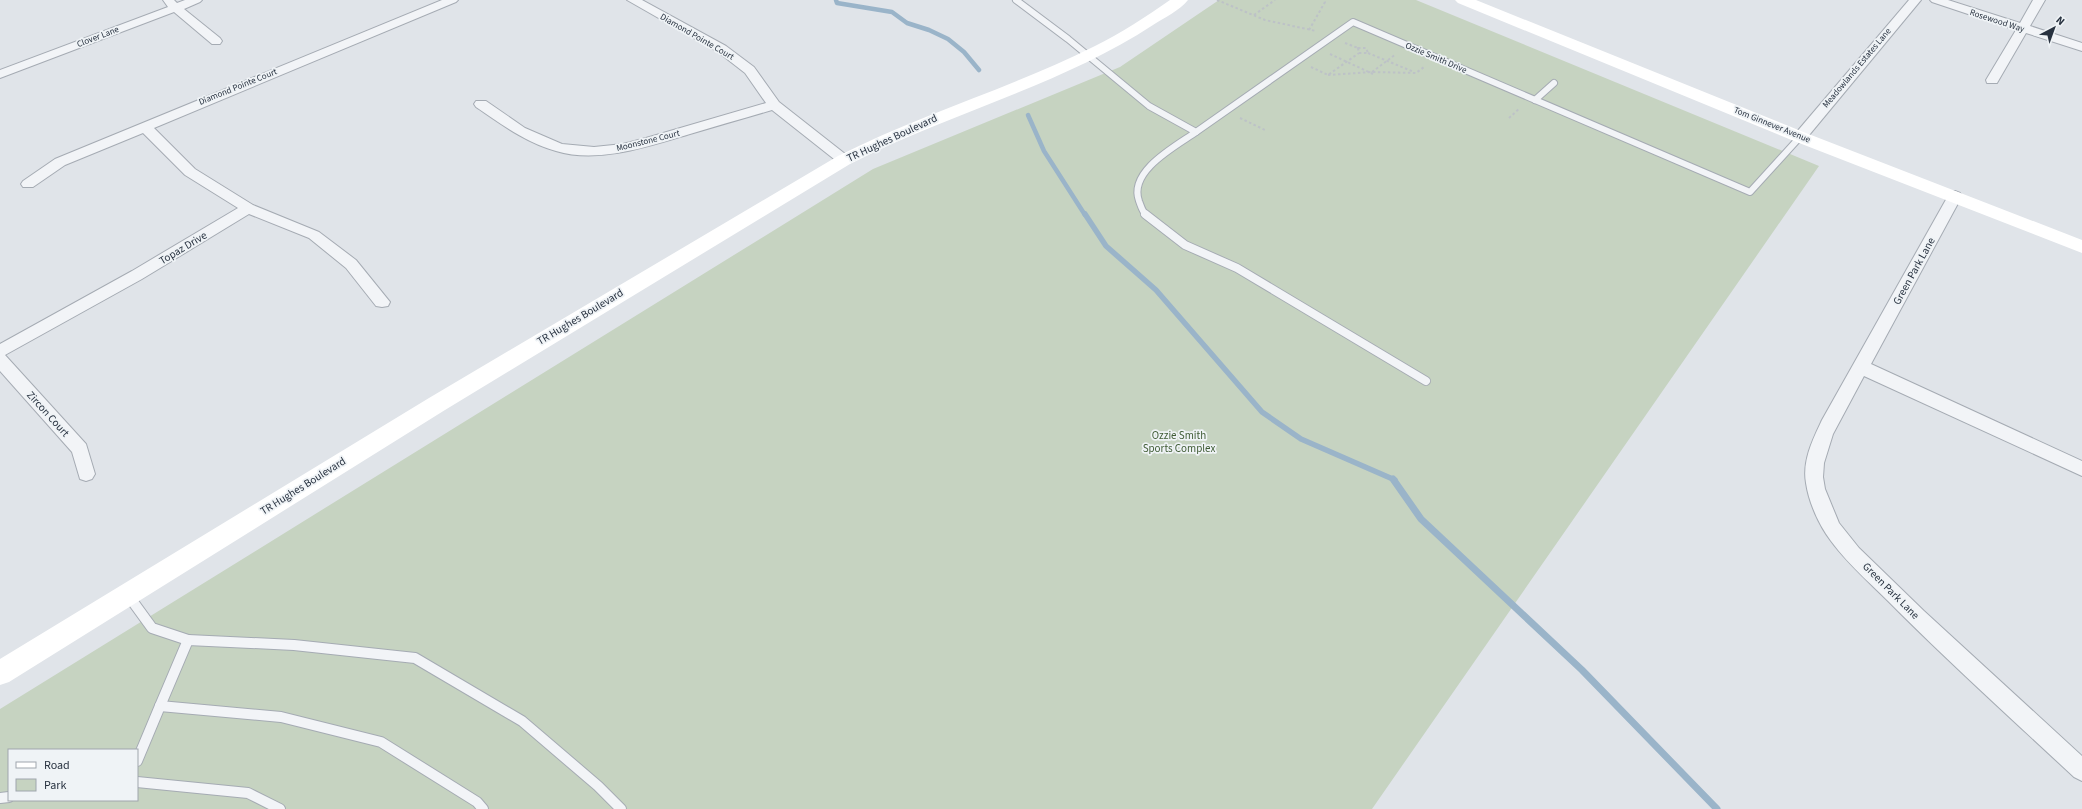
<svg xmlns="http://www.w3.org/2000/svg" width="2082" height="809" viewBox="0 0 2082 809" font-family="'Source Sans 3',sans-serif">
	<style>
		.green { fill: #c6d3c1; fill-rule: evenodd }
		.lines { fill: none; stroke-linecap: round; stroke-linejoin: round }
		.stream-far2 { stroke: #9ab4c9; stroke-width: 4.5 }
		.stream-far1 { stroke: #9ab4c9; stroke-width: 5.5 }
		.stream { stroke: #9ab4c9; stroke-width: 7 }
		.lane-far2-casing { stroke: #a5abb3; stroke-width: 8 }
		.lane-far1-casing { stroke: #a5abb3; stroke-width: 10 }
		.lane-casing { stroke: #a5abb3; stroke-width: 12 }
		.street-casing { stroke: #a5abb3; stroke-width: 2 }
		.path { stroke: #bdc2c7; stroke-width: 2; stroke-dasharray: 2.5 2.5; stroke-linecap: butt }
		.lane-far2 { stroke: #f2f4f7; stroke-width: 6 }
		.lane-far1 { stroke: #f2f4f7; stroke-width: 8 }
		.lane { stroke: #f2f4f7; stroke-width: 10 }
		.street { fill: #f2f4f7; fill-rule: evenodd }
		.secondary { fill: #fff; fill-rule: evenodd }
		.labels { text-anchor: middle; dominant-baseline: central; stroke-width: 3.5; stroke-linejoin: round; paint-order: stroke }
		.far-street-label { font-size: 9px; fill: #283240; stroke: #eff3f6 }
		.street-label { font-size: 11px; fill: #283240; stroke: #eff3f6 }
		.park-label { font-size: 11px; fill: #3f5c35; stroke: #eff3f6 }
	</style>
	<rect width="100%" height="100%" fill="#e0e4e9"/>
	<path class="green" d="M1219 0H1416L1819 166 1372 809H0V709L873 169 1120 67ZM9 750H137V800H9Z"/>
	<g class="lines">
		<g class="stream-far2">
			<polyline points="836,0 837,3 892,12 907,23 929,30 948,39 964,52 979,70"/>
			<polyline points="1028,115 1044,151 1085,215"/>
		</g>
		<polyline class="stream-far1" points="1085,214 1106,246 1156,290 1262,412 1301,439 1395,480"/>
		<polyline class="stream" points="1393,479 1421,519 1582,670 1717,809"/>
		<g class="lane-far2-casing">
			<g id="lane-far2">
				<polyline points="1016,0 1068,39 1149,106 1196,132 1353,22 1750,192 1800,137"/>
				<polyline points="1535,100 1554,83"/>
				<path d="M1146 215C1142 211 1141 206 1139 201 1128 171 1176 146 1196 132"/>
			</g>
		</g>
		<g class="lane-far1-casing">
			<polyline id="lane-far1" points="1145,214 1185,245 1237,268 1426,381"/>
		</g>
		<g class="lane-casing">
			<g id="lane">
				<polyline points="128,595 152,628 188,640"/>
				<polyline points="137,761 160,706"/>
				<polyline points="137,782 248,793 280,809"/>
				<polyline points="0,798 9,797"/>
				<polyline points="483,809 477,802 381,742 281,717 160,706 188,640 294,645 415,658 522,721 598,786 621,809"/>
			</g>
		</g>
		<g class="street-casing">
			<g id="street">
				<polygon points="163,0 174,0 177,3 185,0 202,0 200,2 184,9 220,38 222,41 220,44 212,44 174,12 0,78 0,70 168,7"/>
				<polygon points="442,0 458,0 456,2 154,128 195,169 253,205 319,232 356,260 390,302 388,306 382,307 376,306 346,268 309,238 249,214 142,279 5,355 86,444 95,474 92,479 86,481 80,479 72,452 0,371 0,344 132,271 238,208 185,175 143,133 65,165 33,187 23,187 21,184 23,181 55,159"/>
				<path d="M627 0H642L726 46 754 67 779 102 849 157 851 160 849 163H839L772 110C745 118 717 126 690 134 650 146 598 164 556 151 526 143 501 124 476 107L474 104 476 101H486L525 128 562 144 594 147 623 144 646 138 766 103 745 73 718 52Z"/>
				<polygon points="1909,0 1921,0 1805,140 1795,140 1793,137 1795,134"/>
				<polygon points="1930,0 1948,0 2020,23 2033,0 2045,0 2030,26 2082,43 2082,51 2026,33 1997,83 1987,83 1986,80 2016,30 1932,2"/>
				<path d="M1955 191 1960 193 1962 196 1871 364 2082 461V476L1864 376 1833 434 1824 463 1823 477 1825 489 1839 523 1859 548 1924 611 2082 756V781L2074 777C2015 722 1955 668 1898 611 1876 588 1850 567 1831 541 1819 525 1809 503 1806 483 1802 461 1813 439 1822 420L1948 196 1950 193Z"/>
			</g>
		</g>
		<g class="path">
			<polyline points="1217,0 1265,20 1316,31"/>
			<polyline points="1254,15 1275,0"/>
			<polyline points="1309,30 1325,2 1324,0"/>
			<polyline points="1345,43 1358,48"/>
			<polygon points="1358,48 1366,48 1368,53 1359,53"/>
			<polyline points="1368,53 1414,72"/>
			<polyline points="1330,54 1373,74"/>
			<polyline points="1311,67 1328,75 1359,53"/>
			<polyline points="1372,72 1396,54"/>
			<polyline points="1328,75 1372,72 1416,73 1424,67"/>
			<polyline points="1240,118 1267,131"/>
			<polyline points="1509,118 1520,108"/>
		</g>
		<use href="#lane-far2" class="lane-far2"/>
		<use href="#lane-far1" class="lane-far1"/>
		<use href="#lane" class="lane"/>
		<use href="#street" class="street"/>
		<g class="secondary">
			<path d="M1170 0H1188C1180 10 1164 18 1153 25 1060 86 949 113 850 164L445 410 9 682 0 685V659L429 398 838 156C921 114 1011 88 1095 46 1121 33 1146 17 1170 0Z"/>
			<polygon points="1455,0 1476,0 1806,133 2082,240 2082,253 1794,141 1458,3"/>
		</g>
	</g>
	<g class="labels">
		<g class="far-street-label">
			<text transform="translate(1997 21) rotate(18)">Rosewood Way</text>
			<text transform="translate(98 37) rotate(-21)">Clover Lane</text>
			<text transform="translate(697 37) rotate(30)">Diamond Pointe Court</text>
			<text transform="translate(1436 58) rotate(23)">Ozzie Smith Drive</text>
			<text transform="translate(1857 68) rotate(-50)">Meadowlands Estates Lane</text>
			<text transform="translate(238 87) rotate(-22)">Diamond Pointe Court</text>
			<text transform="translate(1772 125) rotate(22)">Tom Ginnever Avenue</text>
			<text transform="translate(648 141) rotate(-14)">Moonstone Court</text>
		</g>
		<g class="street-label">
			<text transform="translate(892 138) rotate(-25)">TR Hughes Boulevard</text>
			<text transform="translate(183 248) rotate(-31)">Topaz Drive</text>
			<text transform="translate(1914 271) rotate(-61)">Green Park Lane</text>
			<text transform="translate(580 317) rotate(-31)">TR Hughes Boulevard</text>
			<text transform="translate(48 414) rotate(48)">Zircon Court</text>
			<text transform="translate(303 486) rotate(-32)">TR Hughes Boulevard</text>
			<text transform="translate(1891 591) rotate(45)">Green Park Lane</text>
		</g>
		<g class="park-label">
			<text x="1179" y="435">Ozzie Smith<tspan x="1179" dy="13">Sports Complex</tspan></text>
		</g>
	</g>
	<rect x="8" y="749" width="130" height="52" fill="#eff3f6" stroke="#9fa6ad"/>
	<rect x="16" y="762" width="20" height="6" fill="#ffffff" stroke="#9fa6ad"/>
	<text x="44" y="769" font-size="12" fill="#283240">Road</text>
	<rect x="16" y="779" width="20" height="12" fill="#c6d3c1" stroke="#9fa6ad"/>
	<text x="44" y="789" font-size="12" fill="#283240">Park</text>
	<g transform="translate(2054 28) rotate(41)" stroke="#eff3f6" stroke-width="3" paint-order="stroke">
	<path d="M0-3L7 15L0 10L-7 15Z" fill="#283240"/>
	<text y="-6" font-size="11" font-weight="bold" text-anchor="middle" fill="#283240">N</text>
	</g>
</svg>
